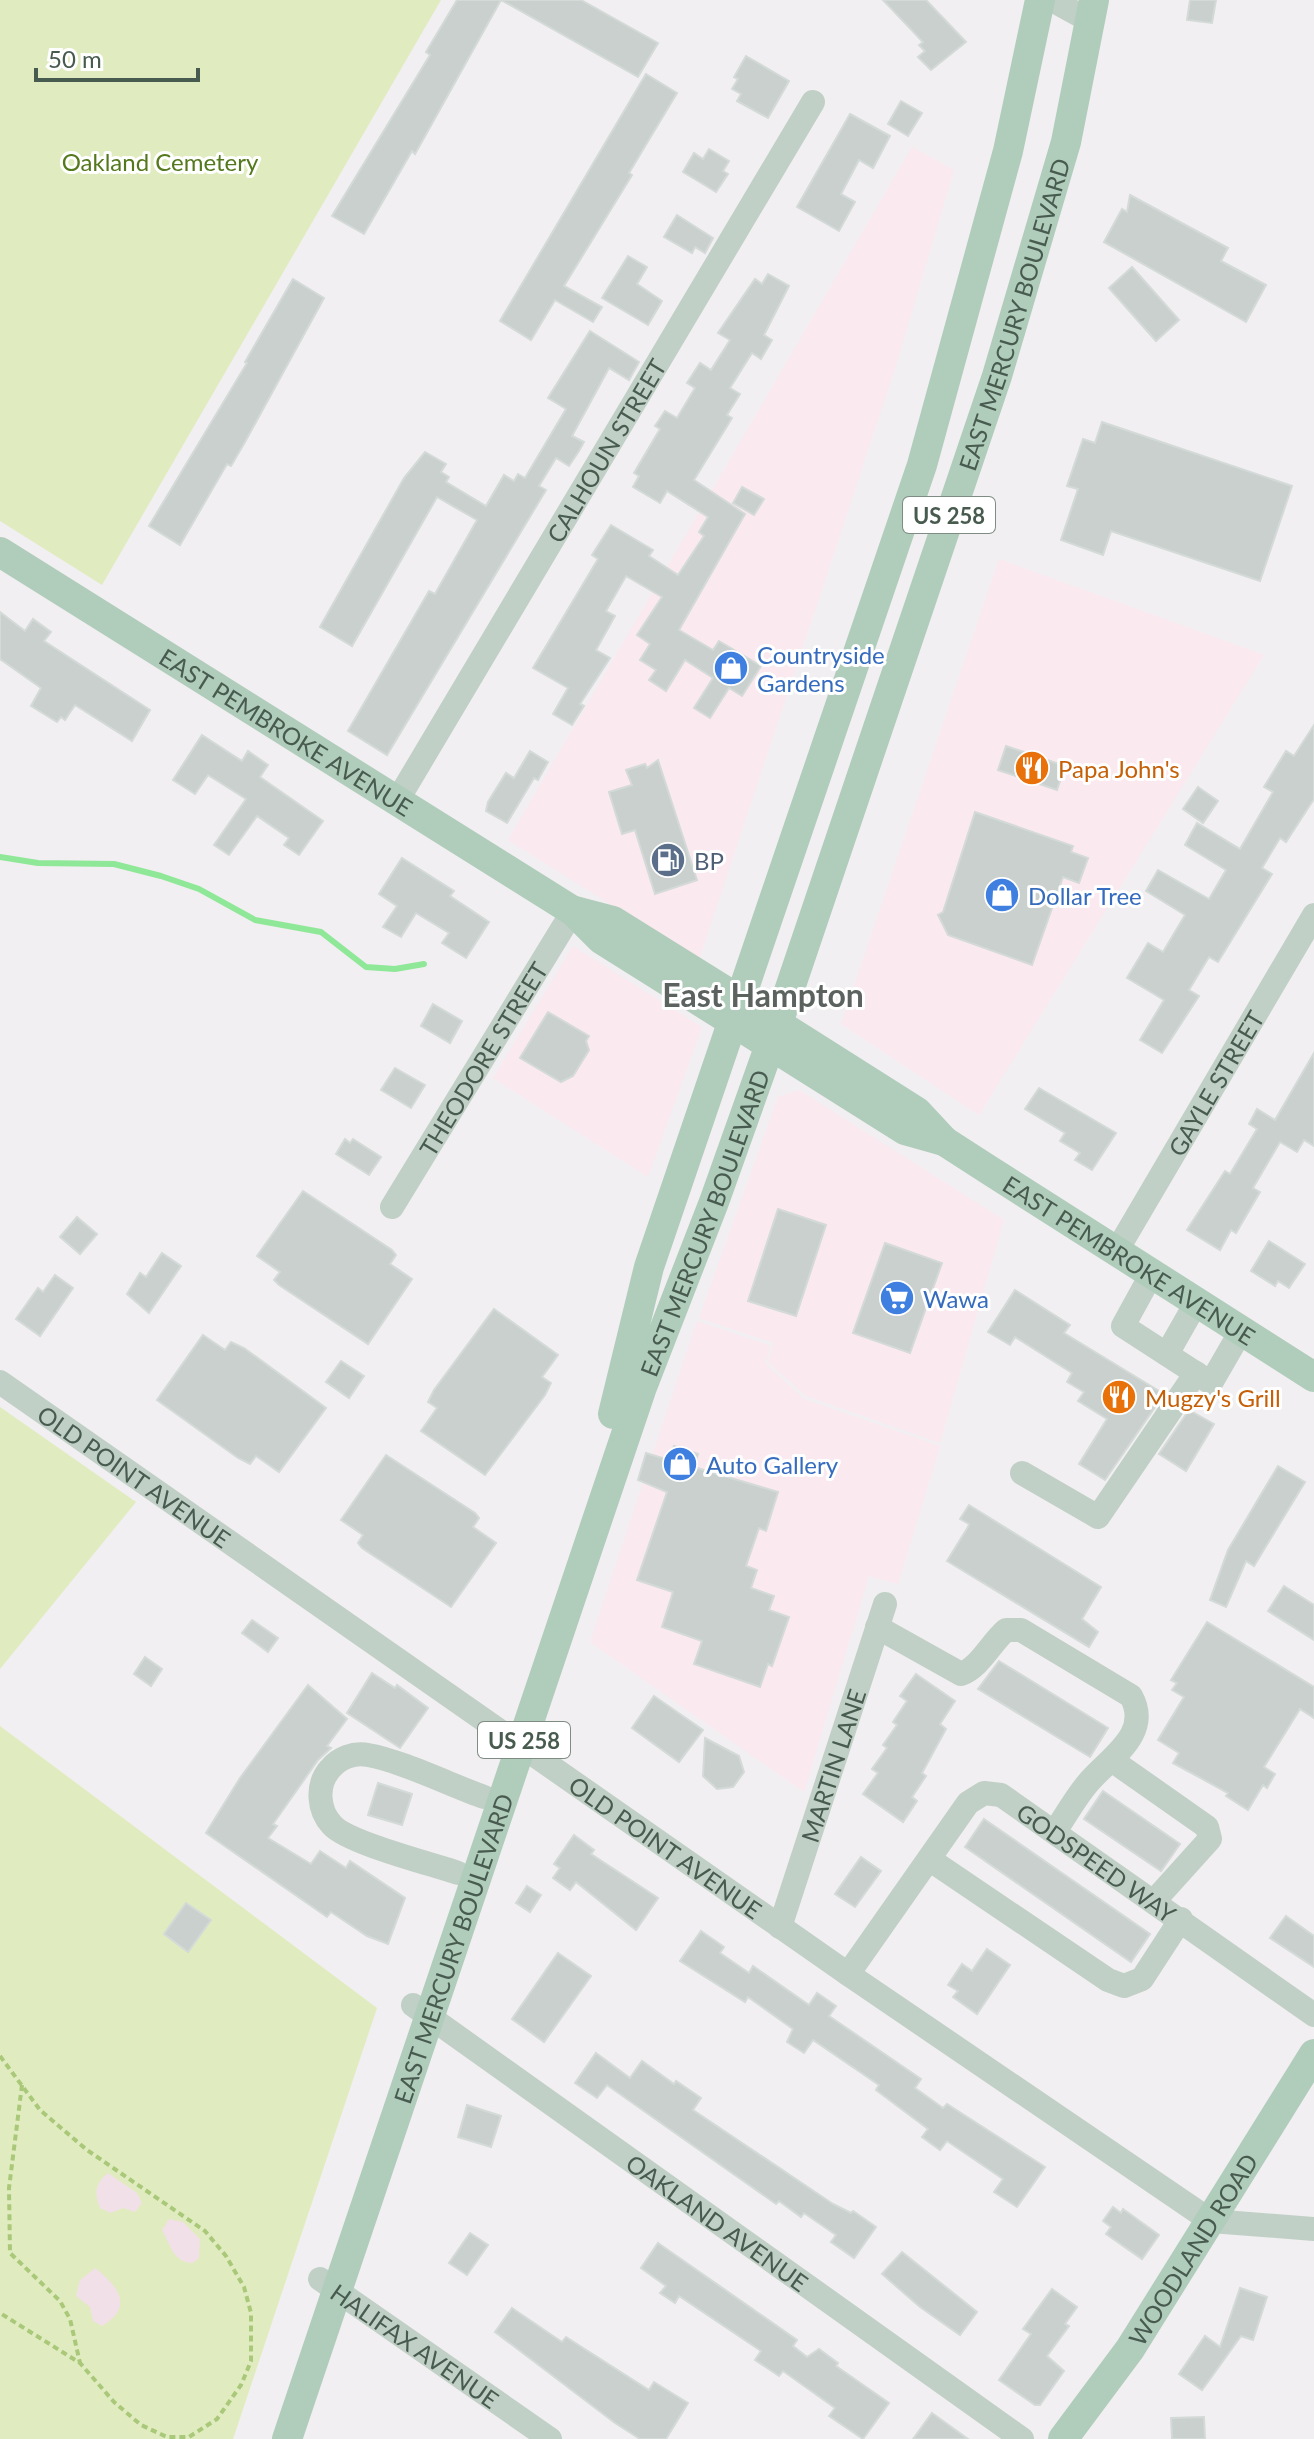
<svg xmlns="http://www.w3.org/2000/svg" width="1314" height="2439" viewBox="0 0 1314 2439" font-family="Lato,sans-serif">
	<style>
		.commercial { fill: #fbe9f0 }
		.green { fill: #e0ecbf }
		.sand { fill: #f1e0e7 }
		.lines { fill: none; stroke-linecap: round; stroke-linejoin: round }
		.stream { stroke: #8fe798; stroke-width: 6 }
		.building { fill: #c9d0cd; stroke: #d3dad7; stroke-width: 2 }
		.path { stroke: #a9c879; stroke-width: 4; stroke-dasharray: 6 4; stroke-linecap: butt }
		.minor { stroke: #c0d0c6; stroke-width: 24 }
		.major { stroke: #b0ccbb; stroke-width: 30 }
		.labels { text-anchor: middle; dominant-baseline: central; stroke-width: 6; stroke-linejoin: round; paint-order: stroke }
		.shield { fill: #fff; stroke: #7f8c84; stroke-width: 2 }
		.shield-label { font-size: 22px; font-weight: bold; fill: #485b4f }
		.park-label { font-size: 24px; fill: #54781c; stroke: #fff }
		.street-label { font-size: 24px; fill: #485b4f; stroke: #fff }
		.shop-label { font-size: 24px; fill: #366cbe; stroke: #fff; text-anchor: start }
		.food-label { font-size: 24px; fill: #c56008; stroke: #fff; text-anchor: start }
		.service-label { font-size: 24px; fill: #4e5e75; stroke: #fff; text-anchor: start }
		.district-label { font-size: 32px; font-weight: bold; fill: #5c635f; stroke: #fff }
	</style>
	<rect width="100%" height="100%" fill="#f1eff1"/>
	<g class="commercial">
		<polygon points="912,147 954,170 894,372 699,960 508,840"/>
		<polygon points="999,559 1264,655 979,1115 841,1024"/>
		<polygon points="573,946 702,1027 648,1177 493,1078"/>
		<polygon points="799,1090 1004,1220 940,1443 806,1396 768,1362 774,1343 699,1318 778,1097"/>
		<polygon points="697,1321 771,1346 765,1363 804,1399 940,1446 898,1584 869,1576 804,1792 590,1642"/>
	</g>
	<g class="green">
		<polygon points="0,0 441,0 102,585 0,521"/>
		<polygon points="0,1407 136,1502 0,1669"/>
		<polygon points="0,1726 377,2008 233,2439 0,2439"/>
	</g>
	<g class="sand">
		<path d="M108 2173 137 2193 142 2203 135 2212 123 2208 111 2213 100 2208C94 2193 95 2183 108 2173Z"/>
		<path d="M169 2219 183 2222 200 2239 199 2258 193 2263C174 2263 170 2245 162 2230Z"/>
		<path d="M95 2268C119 2286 134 2308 102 2326L93 2321 90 2307 76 2296 80 2280Z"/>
	</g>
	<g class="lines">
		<polyline class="stream" points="0,857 38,863 114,864 161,876 199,889 255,920 321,932 366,967 395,969 424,964"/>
	</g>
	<g class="building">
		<polygon points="457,0 581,0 658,43 638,77 501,0 415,154 412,151 364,234 332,216 430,55 426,52"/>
		<polygon points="883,0 926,0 966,42 931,70 918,57 925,51 919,45 923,42"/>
		<polygon points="1190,0 1216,0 1212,23 1187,20"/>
		<polygon points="746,56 789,81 768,118 737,101 741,94 732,89 738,79 734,77"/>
		<polygon points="646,74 677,93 629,173 632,175 564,286 602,307 593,322 555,300 531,340 500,321"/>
		<polygon points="901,101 922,113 908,136 888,124"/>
		<polygon points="850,114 890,136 873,168 859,160 841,194 855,202 839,231 797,207"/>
		<polygon points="709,149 729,161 723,171 728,174 716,192 683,172 694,153 703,159"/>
		<polygon points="1130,195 1228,248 1221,261 1266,285 1246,322 1104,242 1122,209 1127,212"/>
		<polygon points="677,215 713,238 705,253 695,247 692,253 664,237"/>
		<polygon points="628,256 647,267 637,284 662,301 648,325 602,298"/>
		<polygon points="1132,267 1179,320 1156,341 1109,288"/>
		<polygon points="768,274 789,286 764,335 772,340 761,359 752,353 730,388 740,394 727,415 732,418 694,480 745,514 679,630 713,650 719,641 761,666 742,696 729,688 710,718 694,708 713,678 685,660 666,691 649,680 656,670 640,660 650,644 637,635 662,597 626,576 606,611 615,616 596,650 610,658 580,704 584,706 572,725 553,714 568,688 533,668 598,559 592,555 611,525 653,550 649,556 678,575 704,536 699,532 708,517 667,491 660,503 633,487 639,476 634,473 660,429 655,426 665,411 677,418 695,388 687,383 700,363 711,370 730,340 718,333 755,279 762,284"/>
		<polygon points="293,279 324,298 245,442 231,466 227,464 180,545 149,526 247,363 245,362"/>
		<polygon points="590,331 639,362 629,380 609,368 572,436 584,442 579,451 569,466 556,458 539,486 546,490 387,755 348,731 429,591 435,594 477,520 437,497 352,646 320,627 404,478 425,452 446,464 441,472 449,477 446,482 486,506 504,475 514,481 518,474 525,478 566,409 548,398"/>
		<polygon points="1102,422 1292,486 1260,581 1111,531 1103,555 1061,540 1078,489 1067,486 1083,439 1095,443"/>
		<polygon points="742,487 764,499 754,515 733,503"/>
		<polygon points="0,612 25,631 33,619 51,632 44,641 150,710 132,741 75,705 65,720 61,717 57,722 31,706 41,688 0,659"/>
		<polygon points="1314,725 1314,799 1286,842 1280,838 1262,868 1272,874 1218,962 1209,957 1189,990 1199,996 1162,1053 1140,1040 1164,1000 1127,978 1148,943 1163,952 1185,915 1146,891 1158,870 1209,899 1226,870 1185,845 1197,823 1240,849 1273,792 1264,787 1286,751 1294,756"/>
		<polygon points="202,735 242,761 248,751 268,765 260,777 323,821 299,855 284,845 289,838 257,816 229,855 214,845 246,799 208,775 195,794 173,780"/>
		<polygon points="1006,746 1065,766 1057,790 998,770"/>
		<polygon points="530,751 548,762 538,780 534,778 507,823 486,811 488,802 506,773 514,778"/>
		<polygon points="658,760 697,880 655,894 635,830 622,834 609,792 632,785 626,770 645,764 647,768"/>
		<polygon points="1198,787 1218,801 1203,823 1183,809"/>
		<polygon points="975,812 1073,846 1071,852 1088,858 1079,883 1063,877 1032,965 948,935 938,915 943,912"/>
		<polygon points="402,858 454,891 450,896 489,922 466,958 442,943 449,933 416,913 401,937 383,927 397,906 379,894"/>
		<polygon points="433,1004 462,1021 450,1043 421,1026"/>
		<polygon points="548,1012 589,1036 586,1041 589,1050 573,1076 561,1082 520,1058"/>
		<polygon points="1314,1053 1314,1146 1304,1140 1297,1152 1280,1142 1253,1188 1260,1192 1236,1233 1231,1230 1220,1250 1187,1230 1225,1171 1230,1174 1257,1129 1249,1124 1257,1109 1275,1120"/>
		<polygon points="395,1068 425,1085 411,1108 381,1090"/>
		<polygon points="1039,1088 1116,1133 1092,1170 1075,1160 1080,1153 1060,1141 1065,1133 1025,1109"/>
		<polygon points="345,1139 350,1143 353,1139 381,1157 369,1175 336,1154"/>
		<polygon points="303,1191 392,1250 396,1255 390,1264 412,1279 368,1344 279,1285 274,1280 280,1272 257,1256"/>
		<polygon points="778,1209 826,1225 796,1316 748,1301"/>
		<polygon points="77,1217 97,1234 80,1254 60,1237"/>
		<polygon points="1269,1241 1305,1264 1289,1288 1278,1281 1275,1286 1251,1271"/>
		<polygon points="885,1243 942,1263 910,1353 853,1333"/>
		<polygon points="162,1253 181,1266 149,1313 127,1294 140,1273 146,1277"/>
		<polygon points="55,1275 73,1288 40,1336 16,1319 38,1288 43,1292"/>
		<polygon points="1015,1290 1070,1325 1064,1333 1164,1394 1105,1480 1079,1464 1107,1419 1078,1401 1084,1392 1067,1382 1072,1373 1015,1337 1010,1345 988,1332"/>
		<polygon points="494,1309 558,1355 542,1377 551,1383 545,1395 485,1475 421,1431 437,1408 428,1402 434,1390"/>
		<polygon points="203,1335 225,1350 231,1342 244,1348 326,1408 279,1472 256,1456 250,1464 238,1458 157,1400"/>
		<polygon points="341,1361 364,1376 349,1398 326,1382"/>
		<polygon points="1189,1410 1214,1424 1186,1471 1159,1454"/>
		<polygon points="674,1446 698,1454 694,1467 778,1492 766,1531 759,1528 746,1566 757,1570 751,1588 774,1596 769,1610 789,1617 772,1666 768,1664 760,1687 694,1664 702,1641 662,1627 673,1592 637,1580 667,1492 638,1480 646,1453 669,1460"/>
		<polygon points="386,1455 475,1513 479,1518 473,1527 496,1543 451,1607 362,1548 358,1543 363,1535 341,1520"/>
		<polygon points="1278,1466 1305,1482 1254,1566 1246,1561 1226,1607 1210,1600 1228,1550"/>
		<polygon points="969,1505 1101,1587 1082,1619 1098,1632 1089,1647 947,1561 968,1527 969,1524 960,1519"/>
		<polygon points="1284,1586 1314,1605 1314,1640 1268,1611"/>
		<polygon points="252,1620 278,1638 268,1652 242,1633"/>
		<polygon points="1207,1622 1314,1687 1314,1718 1300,1709 1264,1767 1275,1774 1267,1788 1263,1785 1248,1810 1226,1796 1228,1793 1173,1763 1179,1753 1158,1740 1184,1697 1172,1690 1177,1683 1171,1680"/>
		<polygon points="145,1657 162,1669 151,1686 134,1674"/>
		<polygon points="999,1661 1108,1728 1090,1757 978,1689"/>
		<polygon points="372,1673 395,1688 397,1685 428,1708 400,1748 347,1713"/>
		<polygon points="916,1674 955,1701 940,1724 946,1729 922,1773 926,1776 912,1797 917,1801 903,1822 863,1794 878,1773 872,1769 887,1748 883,1745 897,1725 893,1722 907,1701 900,1696"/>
		<polygon points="308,1685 347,1719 327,1746 331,1748 318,1760 273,1824 277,1826 268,1838 311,1864 320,1851 346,1868 350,1861 405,1898 388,1944 367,1936 331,1912 327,1917 206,1833 240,1778"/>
		<polygon points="654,1696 703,1730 679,1762 632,1728"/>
		<polygon points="705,1738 739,1756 744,1772 733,1787 717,1789 703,1776"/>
		<polygon points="378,1783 412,1794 402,1825 368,1815"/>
		<polygon points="1103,1791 1180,1844 1161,1871 1084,1819"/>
		<polygon points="984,1819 1150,1934 1131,1962 965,1847"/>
		<polygon points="574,1835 594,1850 591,1854 658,1898 636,1930 576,1882 570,1890 553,1878 560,1868 554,1864"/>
		<polygon points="861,1857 881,1871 855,1907 835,1894"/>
		<polygon points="527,1886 541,1895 530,1912 516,1903"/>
		<polygon points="186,1903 211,1920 188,1952 164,1934"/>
		<polygon points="1286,1916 1314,1936 1314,1967 1270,1938"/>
		<polygon points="701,1931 724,1947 720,1953 749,1973 753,1966 809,2005 817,1993 836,2006 829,2016 921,2079 915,2088 943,2108 947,2104 1045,2167 1017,2207 994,2192 1003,2179 947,2141 940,2150 922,2137 928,2129 876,2090 879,2085 813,2040 804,2053 787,2042 793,2029 748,1997 745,2002 680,1961"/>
		<polygon points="987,1949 1010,1965 977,2014 953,1997 958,1991 948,1985 962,1964 972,1971"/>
		<polygon points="558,1953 591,1976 544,2042 512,2019"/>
		<polygon points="596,2053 630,2078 642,2061 674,2084 676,2081 701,2098 693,2110 833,2204 851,2213 853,2211 876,2227 854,2258 831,2242 836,2235 804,2213 801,2217 779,2201 776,2204 607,2085 597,2098 575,2083"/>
		<polygon points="467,2105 501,2116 491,2147 458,2137"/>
		<polygon points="1113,2207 1121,2213 1123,2209 1159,2235 1142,2259 1106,2234 1111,2227 1103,2221"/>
		<polygon points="470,2233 488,2245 467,2275 449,2263"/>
		<polygon points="658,2243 797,2340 793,2346 807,2357 819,2349 838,2363 836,2366 889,2403 863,2439 829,2416 835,2408 783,2371 779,2376 755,2360 761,2351 679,2296 675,2303 660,2293 666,2286 641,2268"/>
		<polygon points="902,2252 977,2312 960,2335 920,2307 882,2274"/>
		<polygon points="1240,2288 1267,2297 1253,2340 1241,2336 1202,2390 1179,2374 1205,2336 1220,2347"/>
		<polygon points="1052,2289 1077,2307 1065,2324 1069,2326 1047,2356 1064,2371 1040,2405 1035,2405 999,2380 1031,2334 1023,2329"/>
		<polygon points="512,2308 562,2342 566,2337 649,2390 654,2382 688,2403 666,2439 640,2439 615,2423 495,2332"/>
		<polygon points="932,2413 968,2439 913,2439"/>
		<polygon points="1204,2417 1205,2439 1172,2439 1171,2418"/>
	</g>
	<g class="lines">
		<g class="path">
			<polyline points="0,2056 40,2110 87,2150 205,2231 226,2256 244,2287 251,2313 251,2361 241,2385 217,2419 189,2437 167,2437 141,2425 114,2402 80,2363 0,2313"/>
			<polyline points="22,2085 9,2188 10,2253 60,2301 70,2319 80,2363"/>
		</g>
		<g class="minor">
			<polyline points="1052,0 1090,21"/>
			<path id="s1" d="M397 801 813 102"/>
			<path id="s2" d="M392 1207 573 911"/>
			<path id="s3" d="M1116 1252 1314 915"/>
			<polyline points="1151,1275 1123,1326 1211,1383 1241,1331"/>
			<polyline points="1167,1354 1196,1303"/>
			<path id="s4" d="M0 1382 848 1974 1211 2221 1314 2229"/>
			<polyline points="1022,1473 1098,1517 1196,1373"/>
			<path d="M877 1627 961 1674C980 1667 990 1644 1006 1630H1021L1131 1696C1152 1734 1110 1757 1088 1783 1076 1797 1066 1815 1056 1830"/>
			<polyline points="1113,1761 1207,1827 1210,1839 1155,1900"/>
			<polyline points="929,1859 1108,1980 1124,1986 1142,1979 1181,1919"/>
			<path d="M458 1873C432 1864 348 1843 332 1825 318 1810 316 1785 330 1769 339 1758 354 1752 368 1755 399 1760 453 1786 484 1797"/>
			<path id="s5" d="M780 1927 885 1604"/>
			<path id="s6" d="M848 1974 968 1803 984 1793 1001 1795 1314 2015"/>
			<path id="s7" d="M413 2005 1022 2439"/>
			<path id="s8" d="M320 2279 550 2439"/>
		</g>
		<g class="major">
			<path id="s9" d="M0 552 573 911 601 939 905 1130 944 1141"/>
			<path id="s10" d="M575 911 613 921 794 1034 917 1112 944 1141 989 1170 1314 1377"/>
			<polyline points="613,1414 649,1267 922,465 1008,151 1040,0"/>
			<path id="s11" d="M287 2439 642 1387 714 1202 786 1000 997 376 1066 142 1094 0"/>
			<path id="s12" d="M1063 2439 1130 2349 1314 2054"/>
		</g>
	</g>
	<defs>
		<g id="shop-disc" transform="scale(1.8)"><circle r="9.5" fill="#3f7fe0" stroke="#fff"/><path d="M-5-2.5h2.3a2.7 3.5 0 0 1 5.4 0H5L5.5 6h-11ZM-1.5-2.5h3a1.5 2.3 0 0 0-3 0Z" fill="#fff"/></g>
		<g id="restaurant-disc" transform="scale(1.8)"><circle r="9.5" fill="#e8710a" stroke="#fff"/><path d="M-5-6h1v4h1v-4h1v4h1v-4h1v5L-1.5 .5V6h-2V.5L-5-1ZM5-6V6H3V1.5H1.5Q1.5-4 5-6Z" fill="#fff"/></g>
		<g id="fuel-disc" transform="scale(1.8)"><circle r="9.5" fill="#5c6f8a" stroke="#fff"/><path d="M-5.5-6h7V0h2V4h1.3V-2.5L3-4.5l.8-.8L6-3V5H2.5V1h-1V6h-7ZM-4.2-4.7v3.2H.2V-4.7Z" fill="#fff"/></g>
		<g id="supermarket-disc" transform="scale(1.8)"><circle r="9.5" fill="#3f7fe0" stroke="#fff"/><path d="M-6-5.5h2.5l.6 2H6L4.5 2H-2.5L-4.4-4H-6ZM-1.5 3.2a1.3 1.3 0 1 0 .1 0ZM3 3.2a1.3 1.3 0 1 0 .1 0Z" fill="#fff"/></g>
	</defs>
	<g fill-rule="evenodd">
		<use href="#shop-disc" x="731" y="668"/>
		<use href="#restaurant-disc" x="1032" y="768"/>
		<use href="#fuel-disc" x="668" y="860"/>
		<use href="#shop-disc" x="1002" y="895"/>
		<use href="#supermarket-disc" x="897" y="1298"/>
		<use href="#restaurant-disc" x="1119" y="1397"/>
		<use href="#shop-disc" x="680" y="1464"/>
	</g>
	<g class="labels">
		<g class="shield">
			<rect x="903" y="497" width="92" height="36" rx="6"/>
			<rect x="478" y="1722" width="92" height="36" rx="6"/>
		</g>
		<g class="shield-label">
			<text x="949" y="515">US 258</text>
			<text x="524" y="1740">US 258</text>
		</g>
		<g class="park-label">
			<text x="160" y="161">Oakland Cemetery</text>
		</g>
		<g class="street-label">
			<text stroke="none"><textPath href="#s11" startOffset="2246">EAST MERCURY BOULEVARD</textPath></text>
			<text stroke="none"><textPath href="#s1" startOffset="408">CALHOUN STREET</textPath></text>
			<text stroke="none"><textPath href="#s9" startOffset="338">EAST PEMBROKE AVENUE</textPath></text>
			<text stroke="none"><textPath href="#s2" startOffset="174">THEODORE STREET</textPath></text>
			<text stroke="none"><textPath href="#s3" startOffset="196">GAYLE STREET</textPath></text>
			<text stroke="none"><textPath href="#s11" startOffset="1286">EAST MERCURY BOULEVARD</textPath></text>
			<text stroke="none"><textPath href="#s10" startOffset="658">EAST PEMBROKE AVENUE</textPath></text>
			<text stroke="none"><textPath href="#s4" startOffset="164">OLD POINT AVENUE</textPath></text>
			<text stroke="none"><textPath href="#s5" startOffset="170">MARTIN LANE</textPath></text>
			<text stroke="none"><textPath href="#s4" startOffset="812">OLD POINT AVENUE</textPath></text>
			<text stroke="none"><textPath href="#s6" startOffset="362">GODSPEED WAY</textPath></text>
			<text stroke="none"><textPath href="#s11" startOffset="518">EAST MERCURY BOULEVARD</textPath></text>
			<text stroke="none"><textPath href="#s7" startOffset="374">OAKLAND AVENUE</textPath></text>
			<text stroke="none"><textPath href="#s12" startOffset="230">WOODLAND ROAD</textPath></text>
			<text stroke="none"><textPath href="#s8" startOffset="116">HALIFAX AVENUE</textPath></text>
		</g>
		<g class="shop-label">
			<text x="757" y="654">Countryside<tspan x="757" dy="28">Gardens</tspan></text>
			<text x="1028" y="895">Dollar Tree</text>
			<text x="923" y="1298">Wawa</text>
			<text x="706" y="1464">Auto Gallery</text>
		</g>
		<g class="food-label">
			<text x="1058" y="768">Papa John's</text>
			<text x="1145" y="1397">Mugzy's Grill</text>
		</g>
		<g class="service-label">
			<text x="694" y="860">BP</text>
		</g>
		<g class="district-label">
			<text x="763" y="994">East Hampton</text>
		</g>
	</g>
	<path d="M36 68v12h162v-12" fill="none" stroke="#485b4f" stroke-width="4"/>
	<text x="48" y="68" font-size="24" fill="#485b4f" stroke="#ffffff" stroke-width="6" paint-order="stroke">50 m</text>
</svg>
